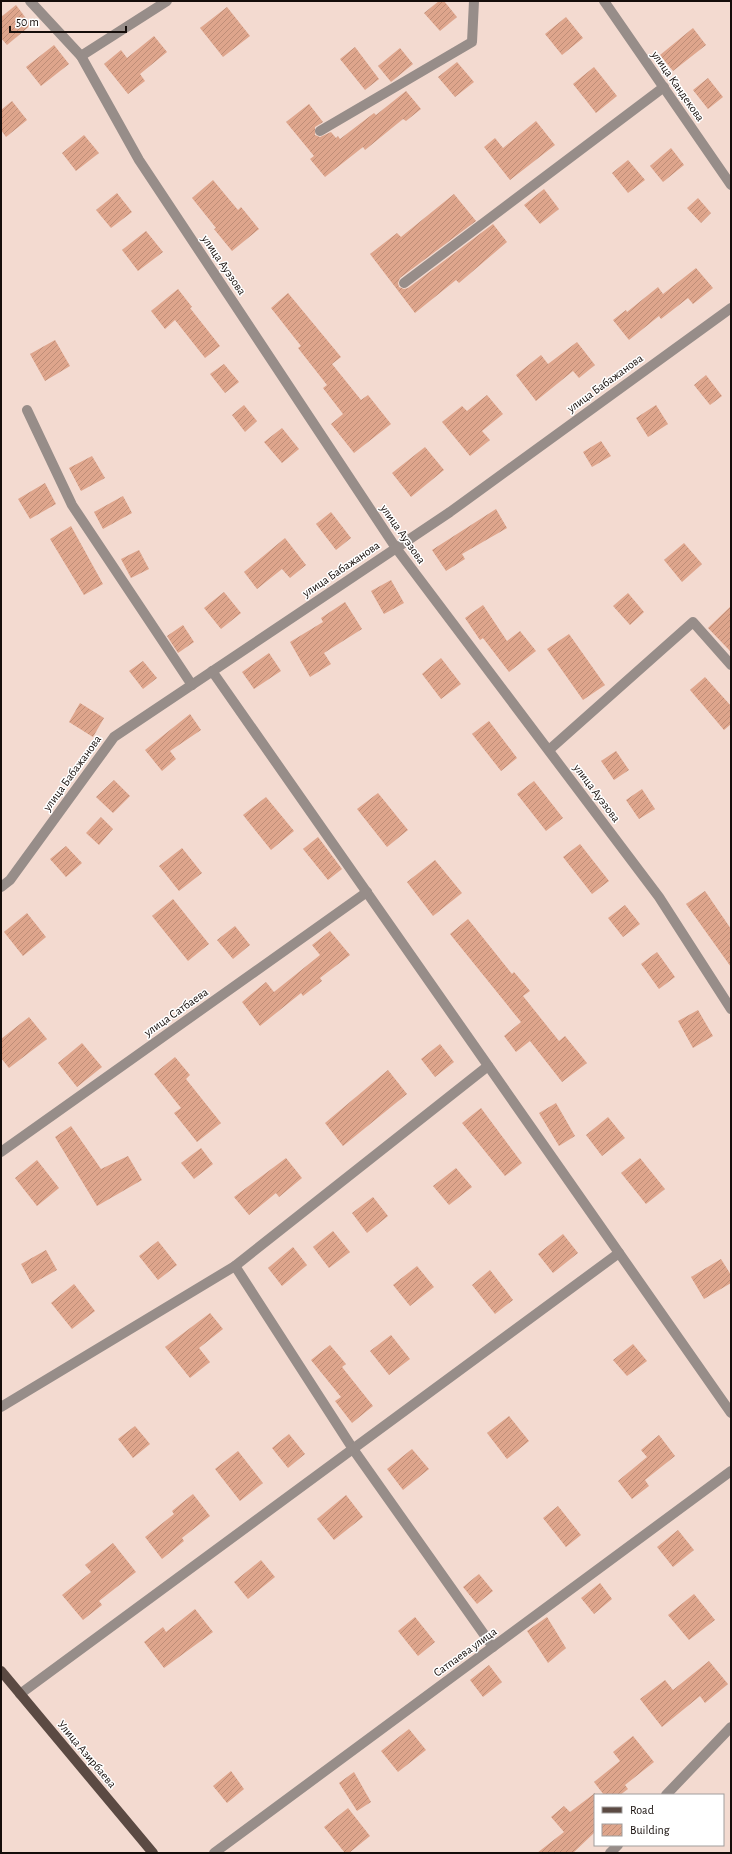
<svg xmlns="http://www.w3.org/2000/svg" width="732" height="1854" viewBox="0 0 732 1854" font-family="'Alegreya Sans',sans-serif">
	<style>
		.building { fill: url(#building-hatch) }
		.lines { fill: none; stroke-linecap: round; stroke-linejoin: round }
		.minor { stroke: #978d89; stroke-width: 10 }
		.major { stroke: #5b4a43; stroke-width: 10 }
		.labels { text-anchor: middle; dominant-baseline: central; stroke-width: 3; stroke-linejoin: round; paint-order: stroke }
		.street-label { font-size: 12px; fill: #150d0a; stroke: #fff }
	</style>
	<defs>
		<pattern id="building-hatch" width="6" height="6" patternUnits="userSpaceOnUse"><rect width="6" height="6" fill="#dea58c"/><path d="M-1 1l2-2M0 6l6-6M5 7l2-2" fill="none" stroke="#be8d77"/></pattern>
	</defs>
	<rect width="100%" height="100%" fill="#f3dad0"/>
	<g class="building">
		<polygon points="439,1 444,1 457,17 440,31 424,13"/>
		<polygon points="16,5 31,25 7,45 1,38 1,17"/>
		<polygon points="227,7 250,36 223,57 200,28"/>
		<polygon points="566,17 583,38 562,55 545,34"/>
		<polygon points="693,28 706,45 673,71 660,55"/>
		<polygon points="154,36 167,52 140,74 145,81 128,94 104,64 121,50 127,58"/>
		<polygon points="54,45 69,64 41,86 26,67"/>
		<polygon points="355,47 379,79 365,90 340,59"/>
		<polygon points="400,48 413,64 391,82 378,66"/>
		<polygon points="457,62 474,82 455,97 438,77"/>
		<polygon points="594,67 617,96 596,113 573,84"/>
		<polygon points="708,78 723,97 708,109 693,90"/>
		<polygon points="406,91 421,109 406,121 403,119 365,150 363,147 325,177 310,159 314,156 286,122 309,104 323,122 315,127 315,135 320,137 331,132 336,138 338,136 340,139 374,113 376,115"/>
		<polygon points="12,101 27,120 6,137 1,130 1,110"/>
		<polygon points="536,121 555,145 510,180 484,147 495,138 503,148"/>
		<polygon points="84,135 99,153 76,171 62,153"/>
		<polygon points="671,148 684,165 663,182 650,166"/>
		<polygon points="628,160 645,180 628,193 612,173"/>
		<polygon points="213,180 238,210 241,207 259,229 232,251 214,229 216,228 192,198"/>
		<polygon points="544,189 559,209 540,224 524,205"/>
		<polygon points="117,193 132,212 111,228 96,210"/>
		<polygon points="454,194 476,221 400,278 398,283 399,287 404,289 408,288 493,224 507,242 459,283 456,280 415,313 370,254 397,233 401,237"/>
		<polygon points="698,198 711,213 701,223 687,208"/>
		<polygon points="146,231 163,252 138,271 122,250"/>
		<polygon points="696,268 713,288 693,304 688,298 661,319 659,316 629,340 613,320 626,310 627,312 658,287 663,294"/>
		<polygon points="178,289 192,307 190,308 220,346 205,358 175,320 165,329 151,311"/>
		<polygon points="288,293 341,357 332,364 361,400 368,395 391,424 354,453 331,424 343,414 323,388 327,385 298,348 301,346 271,308"/>
		<polygon points="55,340 70,366 45,381 30,354"/>
		<polygon points="577,342 595,365 579,378 573,371 536,401 516,375 541,355 548,364"/>
		<polygon points="224,364 239,382 225,393 210,374"/>
		<polygon points="706,375 722,396 710,405 694,385"/>
		<polygon points="487,395 503,414 482,431 490,440 470,456 442,422 462,406 467,411"/>
		<polygon points="244,405 257,421 245,432 232,415"/>
		<polygon points="656,405 668,424 648,437 636,418"/>
		<polygon points="282,428 299,449 282,463 264,442"/>
		<polygon points="601,441 611,456 592,467 583,452"/>
		<polygon points="425,447 444,470 411,497 392,473"/>
		<polygon points="92,456 105,478 81,491 69,468"/>
		<polygon points="45,483 56,504 30,519 18,499"/>
		<polygon points="123,496 132,513 103,529 94,512"/>
		<polygon points="496,509 507,528 462,554 465,559 446,571 432,550"/>
		<polygon points="331,512 351,538 336,550 316,524"/>
		<polygon points="71,526 103,584 84,595 50,539"/>
		<polygon points="285,538 306,565 290,578 282,569 257,589 244,572"/>
		<polygon points="684,543 702,564 682,582 664,560"/>
		<polygon points="139,550 149,569 131,578 121,559"/>
		<polygon points="391,580 404,603 384,614 371,591"/>
		<polygon points="224,592 241,613 221,629 204,608"/>
		<polygon points="628,593 644,612 630,625 613,606"/>
		<polygon points="345,602 362,629 324,653 331,664 310,677 290,642 323,622 321,618"/>
		<polygon points="483,605 507,641 520,631 536,651 509,672 483,638 480,640 465,618"/>
		<polygon points="731,606 731,652 708,628"/>
		<polygon points="183,625 194,642 178,653 167,636"/>
		<polygon points="569,634 605,685 583,700 547,649"/>
		<polygon points="269,653 281,671 254,689 242,672"/>
		<polygon points="441,658 461,684 441,699 422,674"/>
		<polygon points="143,661 157,678 143,689 129,671"/>
		<polygon points="705,677 731,706 731,724 724,730 690,690"/>
		<polygon points="80,703 104,718 93,737 69,722"/>
		<polygon points="190,714 201,730 170,751 176,759 162,771 145,750"/>
		<polygon points="489,721 517,758 501,771 472,734"/>
		<polygon points="616,751 629,770 614,780 601,761"/>
		<polygon points="114,780 130,796 113,813 96,797"/>
		<polygon points="534,781 563,818 546,831 517,794"/>
		<polygon points="642,789 655,809 639,819 626,800"/>
		<polygon points="378,793 408,830 387,847 357,809"/>
		<polygon points="266,797 294,831 271,850 243,815"/>
		<polygon points="101,817 113,829 99,845 86,833"/>
		<polygon points="318,837 342,869 328,880 303,849"/>
		<polygon points="580,844 609,881 592,894 563,857"/>
		<polygon points="66,846 82,863 66,877 50,859"/>
		<polygon points="182,848 202,873 179,891 159,866"/>
		<polygon points="435,860 462,893 433,916 407,882"/>
		<polygon points="705,891 731,929 731,967 686,904"/>
		<polygon points="173,899 209,944 188,961 152,916"/>
		<polygon points="625,905 640,924 623,937 608,918"/>
		<polygon points="27,913 46,937 23,956 4,932"/>
		<polygon points="468,919 512,974 514,972 530,991 523,996 559,1041 565,1036 587,1063 562,1082 530,1041 516,1052 504,1036 521,1022 450,934"/>
		<polygon points="235,926 250,945 233,959 217,940"/>
		<polygon points="330,931 350,955 320,978 322,981 303,996 301,993 260,1026 242,1002 266,982 274,992 320,955 312,945"/>
		<polygon points="657,952 675,977 659,989 641,964"/>
		<polygon points="698,1010 713,1036 693,1048 678,1021"/>
		<polygon points="29,1017 47,1039 9,1068 1,1058 1,1039"/>
		<polygon points="82,1043 102,1067 77,1087 58,1063"/>
		<polygon points="440,1044 454,1062 435,1077 421,1059"/>
		<polygon points="175,1057 190,1075 186,1079 221,1123 197,1142 174,1113 181,1108 154,1074"/>
		<polygon points="388,1070 407,1094 343,1146 325,1123"/>
		<polygon points="556,1103 575,1136 559,1146 539,1113"/>
		<polygon points="481,1108 522,1163 505,1176 462,1123"/>
		<polygon points="608,1117 625,1138 602,1156 586,1135"/>
		<polygon points="71,1126 101,1169 128,1156 142,1180 97,1206 55,1137"/>
		<polygon points="201,1148 213,1164 194,1179 181,1163"/>
		<polygon points="286,1158 302,1178 279,1197 276,1193 249,1215 234,1197"/>
		<polygon points="640,1158 665,1189 646,1204 621,1173"/>
		<polygon points="37,1160 59,1188 37,1206 15,1178"/>
		<polygon points="456,1168 472,1187 449,1205 433,1186"/>
		<polygon points="373,1197 388,1216 367,1233 352,1213"/>
		<polygon points="333,1231 350,1252 329,1268 313,1247"/>
		<polygon points="563,1234 578,1253 553,1273 538,1254"/>
		<polygon points="158,1241 177,1265 158,1280 139,1256"/>
		<polygon points="293,1247 307,1265 282,1286 268,1268"/>
		<polygon points="46,1250 57,1270 32,1284 21,1264"/>
		<polygon points="721,1259 731,1275 731,1283 704,1299 691,1277"/>
		<polygon points="417,1266 434,1287 410,1306 393,1285"/>
		<polygon points="490,1270 513,1300 495,1314 472,1285"/>
		<polygon points="74,1284 95,1311 72,1329 51,1303"/>
		<polygon points="210,1313 223,1329 199,1348 210,1362 190,1378 165,1347"/>
		<polygon points="391,1335 410,1359 389,1375 370,1351"/>
		<polygon points="633,1344 647,1361 627,1376 613,1360"/>
		<polygon points="330,1345 346,1364 342,1367 373,1406 352,1423 335,1401 341,1397 311,1360"/>
		<polygon points="509,1416 529,1441 507,1459 487,1433"/>
		<polygon points="135,1426 150,1444 133,1458 118,1439"/>
		<polygon points="289,1434 305,1454 288,1468 272,1448"/>
		<polygon points="659,1435 675,1456 645,1480 649,1486 632,1499 618,1481 647,1457 641,1450"/>
		<polygon points="412,1449 429,1469 403,1490 387,1469"/>
		<polygon points="238,1451 263,1483 240,1501 215,1469"/>
		<polygon points="193,1494 210,1516 182,1538 184,1541 162,1559 145,1537 174,1514 172,1511"/>
		<polygon points="346,1495 363,1517 334,1540 317,1519"/>
		<polygon points="558,1506 581,1535 566,1547 543,1518"/>
		<polygon points="678,1530 694,1550 673,1567 657,1547"/>
		<polygon points="113,1543 136,1572 99,1601 102,1605 83,1620 62,1595 91,1572 85,1565"/>
		<polygon points="261,1560 275,1577 248,1599 234,1582"/>
		<polygon points="479,1574 493,1591 477,1604 463,1587"/>
		<polygon points="600,1583 612,1599 594,1614 581,1598"/>
		<polygon points="694,1594 715,1620 689,1640 668,1615"/>
		<polygon points="195,1609 213,1632 164,1668 144,1642 163,1627 166,1632"/>
		<polygon points="415,1617 435,1642 418,1656 398,1631"/>
		<polygon points="547,1617 566,1648 548,1663 527,1631"/>
		<polygon points="709,1661 728,1684 705,1703 700,1696 662,1727 640,1699 665,1680 673,1690"/>
		<polygon points="489,1665 502,1682 483,1697 470,1680"/>
		<polygon points="409,1729 426,1750 398,1772 381,1751"/>
		<polygon points="633,1736 654,1762 625,1785 628,1789 620,1795 604,1795 594,1782 620,1761 613,1752"/>
		<polygon points="231,1771 244,1789 227,1803 213,1786"/>
		<polygon points="354,1772 371,1802 357,1811 339,1783"/>
		<polygon points="595,1793 595,1832 573,1853 537,1853 564,1832 551,1817 564,1806 570,1812"/>
		<polygon points="348,1808 370,1836 349,1853 345,1853 324,1827"/>
	</g>
	<g class="lines">
		<g class="minor">
			<polyline points="30,1 81,56 139,160 396,548 659,897 731,1009"/>
			<polyline points="604,1 731,185"/>
			<polyline points="81,56 167,1"/>
			<polyline points="320,131 472,42 474,1"/>
			<polyline points="404,283 664,87"/>
			<polyline points="27,410 72,505 192,685"/>
			<polyline points="212,671 731,1413"/>
			<polyline points="549,750 693,622 731,665"/>
			<polyline points="1,887 10,880 114,737 450,512 731,308"/>
			<polyline points="1,1152 367,892"/>
			<polyline points="235,1266 353,1449 493,1647"/>
			<polyline points="1,1407 235,1266 488,1066"/>
			<polyline points="20,1694 619,1253"/>
			<polyline points="666,1795 731,1727"/>
			<polyline points="214,1853 731,1471"/>
			<polyline points="610,1853 618,1845"/>
		</g>
		<polyline class="major" points="1,1671 153,1853"/>
	</g>
	<g class="labels">
		<g class="street-label">
			<text transform="translate(678 86) rotate(55)">улица Кандекова</text>
			<text transform="translate(224 265) rotate(56)">улица Ауэзова</text>
			<text transform="translate(605 383) rotate(-36)">улица Бабажанова</text>
			<text transform="translate(403 534) rotate(55)">улица Ауэзова</text>
			<text transform="translate(341 569) rotate(-34)">улица Бабажанова</text>
			<text transform="translate(72 773) rotate(-54)">улица Бабажанова</text>
			<text transform="translate(597 793) rotate(53)">улица Ауэзова</text>
			<text transform="translate(176 1012) rotate(-35)">улица Сатбаева</text>
			<text transform="translate(465 1652) rotate(-36)">Сатпаева улица</text>
			<text transform="translate(87 1754) rotate(50)">Улица Азирбаева</text>
		</g>
	</g>
	<rect width="732" height="1854" fill="none" stroke="#150d0a" stroke-width="4"/>
	<rect x="594" y="1794" width="130" height="52" fill="#ffffff" stroke="#a19e9d"/>
	<rect x="602" y="1807" width="20" height="6" fill="#5b4a43" stroke="#a19e9d"/>
	<text x="630" y="1814" font-size="12" fill="#150d0a">Road</text>
	<rect x="602" y="1824" width="20" height="12" fill="url(#building-hatch)" stroke="#a19e9d"/>
	<text x="630" y="1834" font-size="12" fill="#150d0a">Building</text>
	<path d="M10 26v6h116v-6" fill="none" stroke="#150d0a" stroke-width="2"/>
	<text x="16" y="26" font-size="12" fill="#150d0a" stroke="#ffffff" stroke-width="3" paint-order="stroke">50 m</text>
</svg>
